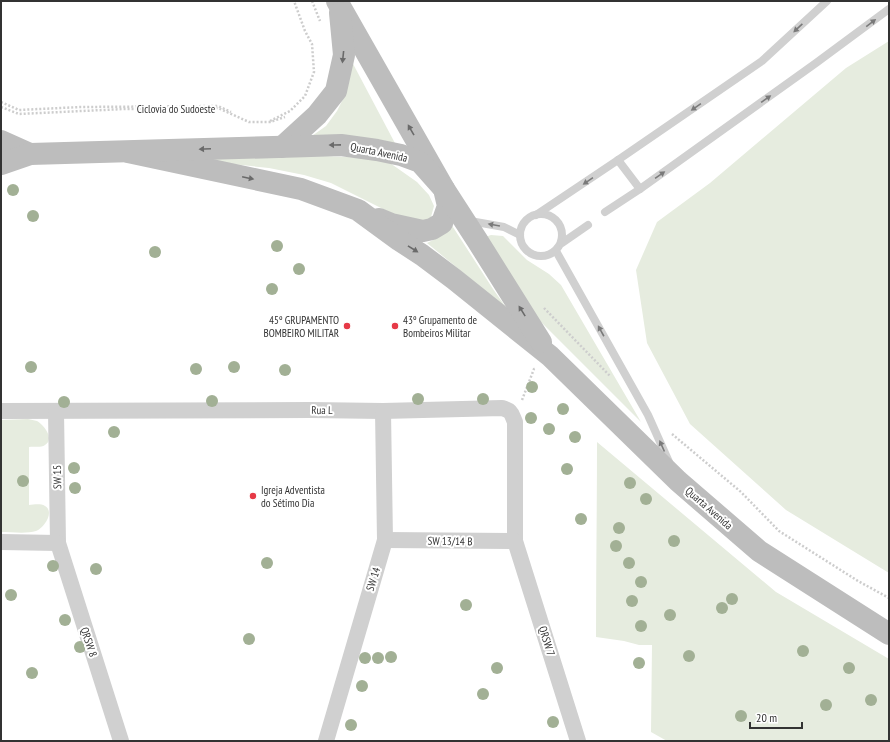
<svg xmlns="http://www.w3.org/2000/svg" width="890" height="742" viewBox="0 0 890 742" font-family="'PT Sans Narrow',sans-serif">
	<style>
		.green { fill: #e6ecdf }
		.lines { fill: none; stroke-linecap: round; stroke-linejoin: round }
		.path { stroke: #cdcdcd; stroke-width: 2.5; stroke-dasharray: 2 2; stroke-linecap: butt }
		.lane { stroke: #d0d0d0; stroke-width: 8 }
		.street { stroke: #d0d0d0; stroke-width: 16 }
		.secondary { stroke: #bdbdbd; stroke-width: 22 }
		.tree { fill: #a2b095 }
		.oneway { fill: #7a7a7a }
		.oneway2 { fill: #6a6a6a }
		.poi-dot { fill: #e63946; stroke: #fff; stroke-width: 1.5 }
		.labels { text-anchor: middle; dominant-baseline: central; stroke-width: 4; stroke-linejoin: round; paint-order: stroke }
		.street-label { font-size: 11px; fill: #333; stroke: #fff }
		.poi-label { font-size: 11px; fill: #333; stroke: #fff; text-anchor: start }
	</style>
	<rect width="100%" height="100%" fill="#fff"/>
	<g class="green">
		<polygon points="889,41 889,573 786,510 690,424 647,343 636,270 657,222 710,183 846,68"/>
		<polygon points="351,60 397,147 309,138 326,126 337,111 346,93"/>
		<polygon points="180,156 325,156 369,158 390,163 417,182 429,195 434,206 431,217 422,225 397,216 331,183 304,175 269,168 213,162"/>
		<polygon points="451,224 493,289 517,323 483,289 427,243 439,237"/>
		<polygon points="491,235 503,236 527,260 549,274 561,285 641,422 538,319 482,238"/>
		<path d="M28 419C31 420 34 420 37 421 44 425 55 439 45 445 41 448 34 446 29 447V505C33 505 40 503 45 506 55 512 44 528 36 531 27 534 11 532 1 532V420Z"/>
		<path d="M597 442 776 592 889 659V741H667L651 732 652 645H639L624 641 596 637C596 572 597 507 597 442Z"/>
	</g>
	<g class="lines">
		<g class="path">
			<polyline points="312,1 320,21"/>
			<polyline points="1,102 19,110 81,107 218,106 231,112"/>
			<polyline points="1,107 19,114 124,109 218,108 249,122 270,122 285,117"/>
			<polyline points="270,121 290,111 305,96 314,72 312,44 305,31 294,1"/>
			<polyline points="544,308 610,376"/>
			<polyline points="522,400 534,369 536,368"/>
			<polyline points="672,434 741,492 779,531 858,581 889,598"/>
		</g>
		<g class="lane">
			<polyline points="618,160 640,189"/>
			<polyline points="605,212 640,189 816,63 889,9"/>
			<circle cx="541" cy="235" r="21"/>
			<polyline points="536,215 618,160 762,61 827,1"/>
			<polyline points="470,221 504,227 520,235"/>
			<polyline points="562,243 588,225"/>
			<polyline points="556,251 648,415 669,462"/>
		</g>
		<g class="street">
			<path d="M1 411 311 410 383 411 502 408C512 411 511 413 515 422V541L578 741"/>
			<polyline points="56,411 58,543 121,741"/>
			<polyline points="385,540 515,541"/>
			<polyline points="1,542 58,543"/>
			<polyline points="326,741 385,540 383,411"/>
		</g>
		<g class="secondary">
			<polyline points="337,1 444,189 448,206 442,223 432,229 423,231 391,224 379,219"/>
			<polyline points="1,141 30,154"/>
			<polyline points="282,147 317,115 336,91 344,55 340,13"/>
			<polyline points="128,152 301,189 358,210 399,240 422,255 454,279 550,356 678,481 759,551 889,634"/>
			<polyline points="1,164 30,154 311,146 341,145 377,150 401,155 420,162 444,189 477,240 541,342"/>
		</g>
	</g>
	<g class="tree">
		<circle cx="13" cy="190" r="6"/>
		<circle cx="33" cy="216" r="6"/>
		<circle cx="277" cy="246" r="6"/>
		<circle cx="155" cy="252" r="6"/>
		<circle cx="299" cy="269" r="6"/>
		<circle cx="272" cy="289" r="6"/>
		<circle cx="31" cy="367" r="6"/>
		<circle cx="234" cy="367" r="6"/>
		<circle cx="196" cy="369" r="6"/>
		<circle cx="285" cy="370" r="6"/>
		<circle cx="532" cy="387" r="6"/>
		<circle cx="418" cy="399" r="6"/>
		<circle cx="483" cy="399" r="6"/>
		<circle cx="212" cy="401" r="6"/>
		<circle cx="64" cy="402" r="6"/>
		<circle cx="563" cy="409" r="6"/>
		<circle cx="531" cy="418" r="6"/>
		<circle cx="549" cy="429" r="6"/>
		<circle cx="114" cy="432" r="6"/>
		<circle cx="575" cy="437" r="6"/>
		<circle cx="74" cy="468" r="6"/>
		<circle cx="567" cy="469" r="6"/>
		<circle cx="23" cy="481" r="6"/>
		<circle cx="630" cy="483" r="6"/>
		<circle cx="75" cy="488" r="6"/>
		<circle cx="646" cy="499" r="6"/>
		<circle cx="581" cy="519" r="6"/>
		<circle cx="619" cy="528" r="6"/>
		<circle cx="674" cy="541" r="6"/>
		<circle cx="616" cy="546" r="6"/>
		<circle cx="267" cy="563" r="6"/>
		<circle cx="629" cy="563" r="6"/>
		<circle cx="53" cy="566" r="6"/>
		<circle cx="96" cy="569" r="6"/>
		<circle cx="641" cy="582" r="6"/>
		<circle cx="11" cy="595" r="6"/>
		<circle cx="732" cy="599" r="6"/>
		<circle cx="632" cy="601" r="6"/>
		<circle cx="466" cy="605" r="6"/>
		<circle cx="722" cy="608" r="6"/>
		<circle cx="670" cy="615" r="6"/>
		<circle cx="65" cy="620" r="6"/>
		<circle cx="641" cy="626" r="6"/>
		<circle cx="249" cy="639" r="6"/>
		<circle cx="80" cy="647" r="6"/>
		<circle cx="803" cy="651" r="6"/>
		<circle cx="689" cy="656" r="6"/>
		<circle cx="391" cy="657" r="6"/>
		<circle cx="365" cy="658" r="6"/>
		<circle cx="378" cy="658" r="6"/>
		<circle cx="639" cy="663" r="6"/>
		<circle cx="497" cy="668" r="6"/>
		<circle cx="849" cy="668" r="6"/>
		<circle cx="32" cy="673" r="6"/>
		<circle cx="362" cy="686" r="6"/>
		<circle cx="483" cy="694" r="6"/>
		<circle cx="871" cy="700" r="6"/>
		<circle cx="826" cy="705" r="6"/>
		<circle cx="741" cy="716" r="6"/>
		<circle cx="553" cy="722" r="6"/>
		<circle cx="351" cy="725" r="6"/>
	</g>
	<defs><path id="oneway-solid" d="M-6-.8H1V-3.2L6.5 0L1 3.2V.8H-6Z"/></defs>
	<g class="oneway">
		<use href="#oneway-solid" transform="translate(871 23) rotate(-37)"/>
		<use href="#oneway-solid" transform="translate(798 28) rotate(137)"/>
		<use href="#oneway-solid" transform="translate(766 99) rotate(-35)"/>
		<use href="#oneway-solid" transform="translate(696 107) rotate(145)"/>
		<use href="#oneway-solid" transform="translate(660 175) rotate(-35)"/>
		<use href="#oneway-solid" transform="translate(588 181) rotate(146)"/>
		<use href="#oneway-solid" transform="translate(494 225) rotate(-170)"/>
		<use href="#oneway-solid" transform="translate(601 331) rotate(-119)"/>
		<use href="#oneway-solid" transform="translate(662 446) rotate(-114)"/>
	</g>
	<g class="oneway2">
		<use href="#oneway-solid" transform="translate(343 57) rotate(96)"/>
		<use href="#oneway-solid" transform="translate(411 130) rotate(-120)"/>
		<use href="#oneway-solid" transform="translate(335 145) rotate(179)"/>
		<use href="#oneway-solid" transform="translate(205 149) rotate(178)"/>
		<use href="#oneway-solid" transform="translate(248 178) rotate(12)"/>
		<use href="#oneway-solid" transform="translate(413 249) rotate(32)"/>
		<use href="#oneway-solid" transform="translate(522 311) rotate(-122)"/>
	</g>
	<g class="poi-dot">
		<circle cx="347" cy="326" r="4"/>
		<circle cx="395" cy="326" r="4"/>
		<circle cx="253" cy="496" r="4"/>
	</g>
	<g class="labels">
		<g class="street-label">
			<text x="176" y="109">Ciclovia do Sudoeste</text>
			<text transform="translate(379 152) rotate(12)">Quarta Avenida</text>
			<text transform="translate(322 410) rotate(1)">Rua L</text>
			<text transform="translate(57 477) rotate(-91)">SW 15</text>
			<text transform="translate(709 508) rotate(41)">Quarta Avenida</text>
			<text transform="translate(450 541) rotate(1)">SW 13/14 B</text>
			<text transform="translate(373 579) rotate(-73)">SW 14</text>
			<text transform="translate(547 641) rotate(73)">QRSW 7</text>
			<text transform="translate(89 642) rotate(72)">QRSW 8</text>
		</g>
		<g class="poi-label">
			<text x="339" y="320" text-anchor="end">45º GRUPAMENTO<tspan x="339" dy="13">BOMBEIRO MILITAR</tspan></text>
			<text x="403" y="320">43º Grupamento de<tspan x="403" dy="13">Bombeiros Militar</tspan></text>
			<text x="261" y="490">Igreja Adventista<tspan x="261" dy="13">do Sétimo Dia</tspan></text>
		</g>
	</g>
	<rect width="890" height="742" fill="none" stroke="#333333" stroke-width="4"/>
	<path d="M750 722v6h52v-6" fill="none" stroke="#333333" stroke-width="2"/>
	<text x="756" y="722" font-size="12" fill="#333333" stroke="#ffffff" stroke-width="3" paint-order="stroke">20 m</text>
</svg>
